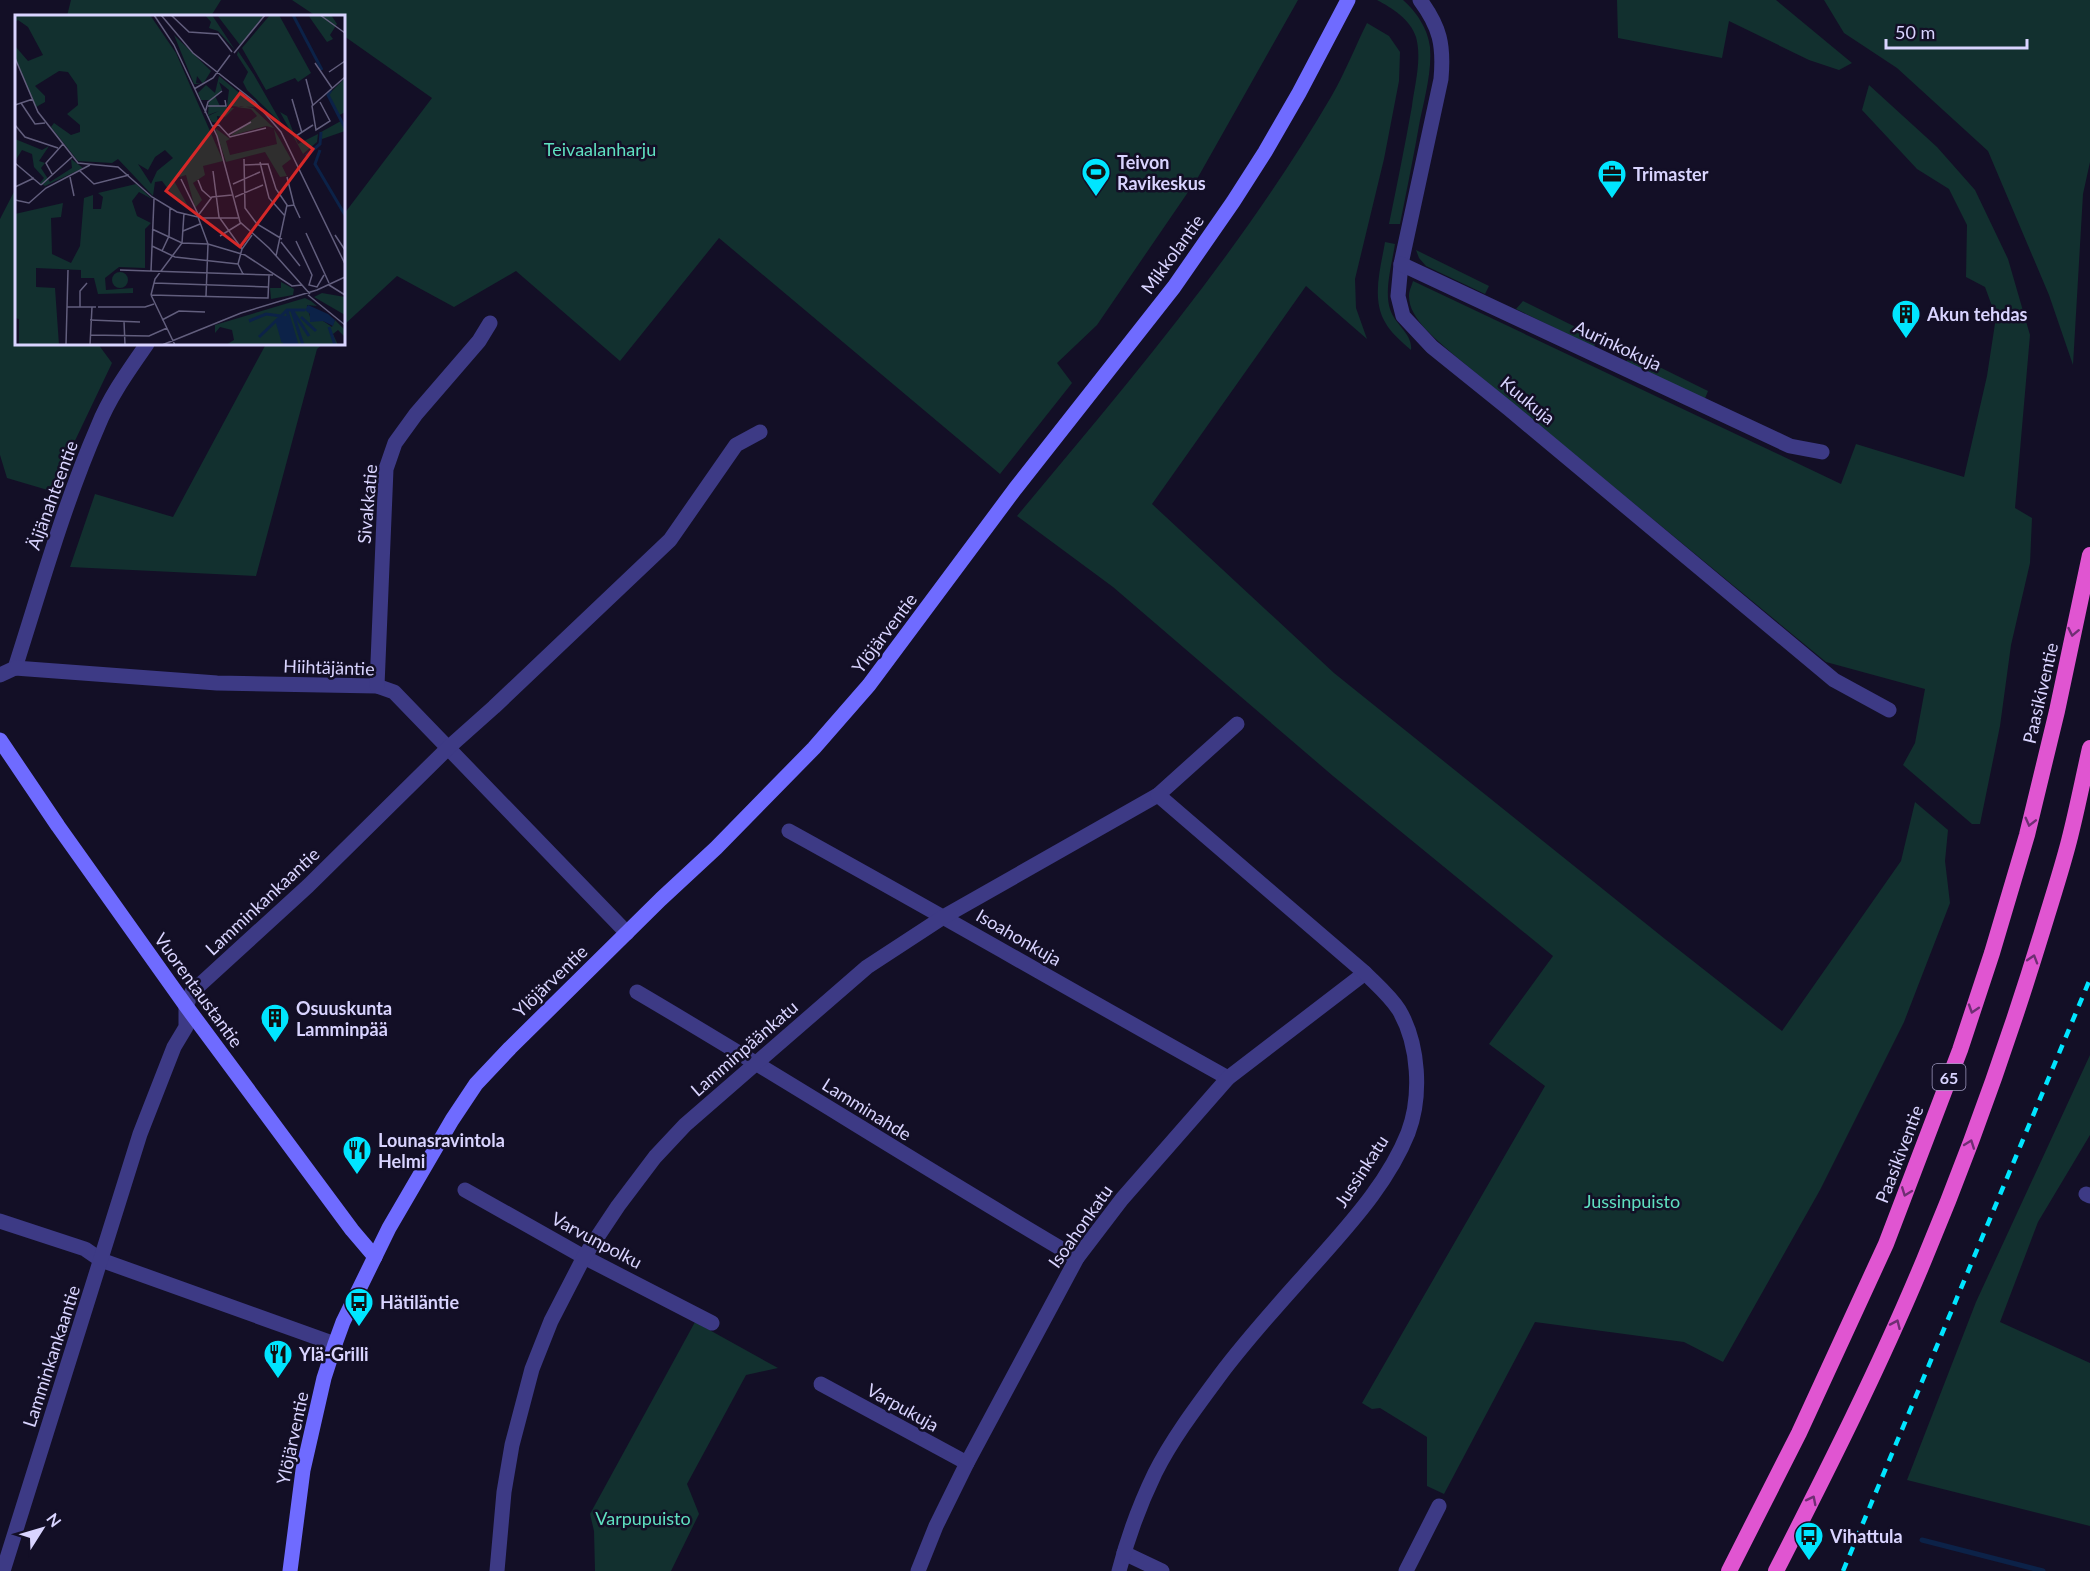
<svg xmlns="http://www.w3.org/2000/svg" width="2090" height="1571" viewBox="0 0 2090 1571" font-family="Lato,sans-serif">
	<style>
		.green { fill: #12302f }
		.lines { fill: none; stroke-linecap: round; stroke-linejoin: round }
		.stream { stroke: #0c2248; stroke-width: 5 }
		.minor { stroke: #3d3a85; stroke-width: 15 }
		.secondary { stroke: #6f6bff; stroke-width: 15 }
		.trunk { stroke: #e055d1; stroke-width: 16 }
		.rail { stroke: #00e5ff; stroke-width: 4.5; stroke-dasharray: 9 8; stroke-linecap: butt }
		.oneway { stroke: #6f2e73 }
		.labels { text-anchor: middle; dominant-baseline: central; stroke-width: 5; stroke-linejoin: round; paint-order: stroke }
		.shield { fill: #130f26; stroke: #9e99be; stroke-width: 1.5 }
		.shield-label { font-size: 16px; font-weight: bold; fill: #d9d4ff }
		.park-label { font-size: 18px; fill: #5fe0c0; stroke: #130f26 }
		.poi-label { font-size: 18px; font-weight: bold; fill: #d9d4ff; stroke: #130f26; text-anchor: start }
		.street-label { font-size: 18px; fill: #d9d4ff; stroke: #130f26 }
		.inset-river { fill: none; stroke: #0c2248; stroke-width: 3 }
		.inset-road { fill: none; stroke: #625e7d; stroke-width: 1.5 }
		.view { fill: #d62828; fill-opacity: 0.15; stroke: #d62828; stroke-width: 3 }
		.inset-edge { fill: none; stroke: #d9d4ff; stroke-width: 3 }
	</style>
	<rect width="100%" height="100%" fill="#130f26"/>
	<g class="green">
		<polygon points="71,0 221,0 211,16 67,16"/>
		<polygon points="292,0 1298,0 1197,179 1097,325 1057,363 1072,383 1000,474 719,238 620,361 516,271 454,307 397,276 344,325 344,214 432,98 344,36 344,16 316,16"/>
		<path d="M1377 0H1403C1416 11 1428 29 1430 47 1432 70 1425 97 1420 120 1414 154 1407 189 1400 224H1389C1397 185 1405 145 1412 106 1415 84 1422 59 1416 37 1410 19 1392 8 1377 0Z"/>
		<polygon points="1617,0 1776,0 1852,63 1839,70 1809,60 1729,21 1722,58 1618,38"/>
		<polygon points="1824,0 2090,0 2090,162 2083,194 2073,365 2049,295 1988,151 1897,68 1844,33"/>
		<path d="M1367 23 1389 36 1400 52 1399 81 1384 159 1355 279 1356 308 1367 339 1306 286 1152 504 1334 673 1665 939 1782 1031 1901 861 1915 802 1948 830 1945 861 1950 903 1904 1022 1820 1190 1723 1362 1684 1342 1535 1322 1444 1494 1427 1486V1437L1380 1408 1372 1409 1362 1403 1545 1086 1489 1044 1553 956 1333 776 1113 587 1017 516C1129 382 1243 248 1331 97 1345 73 1355 47 1367 23Z"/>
		<path d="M1869 85 1937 147 1975 190 2008 259 2030 335 2015 508 2032 518 2030 563 2011 645 2000 726 1980 824H1972L1903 765 1915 743 1925 689 1826 662 1454 355C1438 340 1408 319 1409 295 1409 291 1412 285 1413 281L1841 484 1856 444 1964 477 1987 376 1996 317 1985 287 1966 277 1967 225 1949 189 1917 169 1862 110Z"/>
		<polygon points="16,188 16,344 98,344 112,363 51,491 7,478 0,455 0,219"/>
		<path d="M1385 242 1395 244C1392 264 1384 290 1390 309 1395 325 1413 334 1411 350 1402 342 1390 332 1385 322 1371 298 1381 267 1385 242Z"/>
		<polygon points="1416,250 1489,286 1485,294 1426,266 1419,258"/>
		<polygon points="1523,301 1598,338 1594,347 1516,309"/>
		<polygon points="266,344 323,344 317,349 256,576 70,567 95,494 173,517"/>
		<polygon points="1631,353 1708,391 1704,401 1626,363"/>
		<polygon points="2090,1055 2090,1135 2038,1222 2000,1322 2090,1363 2090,1526 1907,1480 1976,1302"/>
		<polygon points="695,1322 778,1368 746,1375 687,1484 699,1514 671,1571 595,1571 594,1531 590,1514"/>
	</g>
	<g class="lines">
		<polyline class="stream" points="1922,1540 2043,1571"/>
		<g class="minor">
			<path d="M1420 0C1440 27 1444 45 1441 79L1401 264 1398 296 1403 316 1432 347 1509 409 1834 680 1889 710"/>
			<polyline points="1401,264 1790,446 1822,452"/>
			<path d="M15 668C41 587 64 504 98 426 110 396 129 370 147 344"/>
			<polyline points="0,675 15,668 217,683 377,686 394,692 627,933"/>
			<polyline points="377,686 386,469 395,443 416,414 479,341 490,323"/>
			<path d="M789 831C936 912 1081 996 1228 1078"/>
			<path d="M637 992C785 1079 929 1171 1077 1258"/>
			<polyline points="465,1190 584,1257 712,1323"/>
			<polyline points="2086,1194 2090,1196"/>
			<polyline points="0,1221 85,1249 101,1260 335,1344"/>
			<polyline points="821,1384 967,1463"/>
			<polyline points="1124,1553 1162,1571"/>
			<polyline points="3,1571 140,1134 174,1047 186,1027 186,1006 192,992 308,886 448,748 494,707 670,540 736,445 760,432"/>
			<polyline points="497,1571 504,1492 512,1445 532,1369 551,1321 584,1257 618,1206 655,1157 685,1125 867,967 945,916 1158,795 1237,724"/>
			<polyline points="918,1571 936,1526 967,1463 1077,1258 1122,1199 1228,1078 1365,973"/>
			<path d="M1119 1571C1127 1540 1141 1502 1155 1473 1172 1439 1197 1406 1220 1375 1252 1332 1290 1292 1326 1251 1357 1216 1390 1178 1408 1133 1422 1096 1419 1044 1399 1010 1390 996 1377 985 1365 973L1158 795"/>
			<polyline points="1406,1571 1439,1506"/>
		</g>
		<g class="secondary">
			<polyline points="0,740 58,826 186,1006 352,1230 375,1257"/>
			<polyline points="290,1571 303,1470 324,1378 335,1344 343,1322 389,1228 452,1120 476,1084 510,1048 661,899 716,848 814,748 869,685 1015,489 1174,287 1233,202 1265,152 1299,93 1348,0"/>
		</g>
		<g class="trunk">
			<polyline points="1729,1571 1799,1433 1886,1244 1960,1050 1992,953 2027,835 2057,711 2090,555"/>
			<path d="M1776 1571C1828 1469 1880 1366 1924 1260 1969 1153 2008 1043 2042 932 2051 902 2061 872 2069 841 2077 810 2083 779 2090 748"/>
		</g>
		<polyline class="rail" points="1843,1571 2090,979"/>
	</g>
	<defs><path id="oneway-chevron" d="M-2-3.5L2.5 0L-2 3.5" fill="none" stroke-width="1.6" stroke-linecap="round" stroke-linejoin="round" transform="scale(1.5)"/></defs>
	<g class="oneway">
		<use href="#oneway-chevron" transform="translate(2073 632) rotate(102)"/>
		<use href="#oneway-chevron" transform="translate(2030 822) rotate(104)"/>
		<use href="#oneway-chevron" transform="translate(2033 959) rotate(-73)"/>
		<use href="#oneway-chevron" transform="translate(1973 1009) rotate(108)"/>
		<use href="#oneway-chevron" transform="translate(1970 1144) rotate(-70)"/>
		<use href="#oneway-chevron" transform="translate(1906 1192) rotate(111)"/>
		<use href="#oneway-chevron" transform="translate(1896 1324) rotate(-66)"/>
		<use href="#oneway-chevron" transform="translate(1812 1500) rotate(-63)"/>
	</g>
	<defs>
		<g id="stadium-pin" transform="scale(1.5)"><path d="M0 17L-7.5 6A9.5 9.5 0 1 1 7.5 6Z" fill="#00e5ff" stroke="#130f26"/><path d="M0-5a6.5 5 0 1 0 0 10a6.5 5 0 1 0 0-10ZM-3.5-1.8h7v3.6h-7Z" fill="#111"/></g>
		<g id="office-pin" transform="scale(1.5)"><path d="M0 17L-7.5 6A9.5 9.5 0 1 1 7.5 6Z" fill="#00e5ff" stroke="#130f26"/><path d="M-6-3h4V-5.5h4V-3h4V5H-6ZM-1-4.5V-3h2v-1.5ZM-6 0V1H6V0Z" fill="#111"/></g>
		<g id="building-pin" transform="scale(1.5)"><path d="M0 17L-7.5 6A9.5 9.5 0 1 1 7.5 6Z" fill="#00e5ff" stroke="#130f26"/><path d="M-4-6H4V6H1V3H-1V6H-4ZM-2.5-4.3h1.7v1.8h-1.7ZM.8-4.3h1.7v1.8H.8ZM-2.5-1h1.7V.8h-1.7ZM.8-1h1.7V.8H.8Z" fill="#111"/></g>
		<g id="restaurant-pin" transform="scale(1.5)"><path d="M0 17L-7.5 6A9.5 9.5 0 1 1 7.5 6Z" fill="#00e5ff" stroke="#130f26"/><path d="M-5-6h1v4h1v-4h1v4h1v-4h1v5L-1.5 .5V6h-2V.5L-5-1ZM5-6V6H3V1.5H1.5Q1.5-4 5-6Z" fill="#111"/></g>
		<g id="bus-pin" transform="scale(1.5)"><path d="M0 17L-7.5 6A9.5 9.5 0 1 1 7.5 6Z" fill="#00e5ff" stroke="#130f26"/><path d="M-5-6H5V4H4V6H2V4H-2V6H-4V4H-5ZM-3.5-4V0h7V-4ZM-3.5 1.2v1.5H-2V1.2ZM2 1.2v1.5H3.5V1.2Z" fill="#111"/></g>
	</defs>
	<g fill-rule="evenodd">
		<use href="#stadium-pin" x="1096" y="172"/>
		<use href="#office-pin" x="1612" y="174"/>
		<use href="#building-pin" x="1906" y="314"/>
		<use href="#building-pin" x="275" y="1018"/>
		<use href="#restaurant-pin" x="357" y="1150"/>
		<use href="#bus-pin" x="359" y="1302"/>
		<use href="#restaurant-pin" x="278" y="1354"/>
		<use href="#bus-pin" x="1809" y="1536"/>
	</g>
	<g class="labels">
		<rect class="shield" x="1932.5" y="1064" width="33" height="26" rx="4.5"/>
		<g class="shield-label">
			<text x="1949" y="1077">65</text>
		</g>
		<g class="park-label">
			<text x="600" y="149">Teivaalanharju</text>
			<text x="1632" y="1201">Jussinpuisto</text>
			<text x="643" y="1518">Varpupuisto</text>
		</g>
		<g class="poi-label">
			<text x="1117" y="162">Teivon<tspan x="1117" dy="21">Ravikeskus</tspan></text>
			<text x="1633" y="174">Trimaster</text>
			<text x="1927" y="314">Akun tehdas</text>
			<text x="296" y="1008">Osuuskunta<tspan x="296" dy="21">Lamminpää</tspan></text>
			<text x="378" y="1140">Lounasravintola<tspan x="378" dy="21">Helmi</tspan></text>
			<text x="380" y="1302">Hätiläntie</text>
			<text x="299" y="1354">Ylä-Grilli</text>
			<text x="1830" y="1536">Vihattula</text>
		</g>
		<g class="street-label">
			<text transform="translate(1172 254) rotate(-54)">Mikkolantie</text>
			<text transform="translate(1618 345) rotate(25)">Aurinkokuja</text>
			<text transform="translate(1528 400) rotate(39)">Kuukuja</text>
			<text transform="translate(52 495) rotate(-70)">Äijänahteentie</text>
			<text transform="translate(367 504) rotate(-85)">Sivakkatie</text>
			<text transform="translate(884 633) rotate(-53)">Ylöjärventie</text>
			<text transform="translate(329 667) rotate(2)">Hiihtäjäntie</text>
			<text transform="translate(2040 693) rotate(-77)">Paasikiventie</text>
			<text transform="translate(262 901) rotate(-43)">Lamminkankaantie</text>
			<text transform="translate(1019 937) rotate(30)">Isoahonkuja</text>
			<text transform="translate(550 981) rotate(-44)">Ylöjärventie</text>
			<text transform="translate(199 990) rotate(54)">Vuorentaustantie</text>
			<text transform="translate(744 1048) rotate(-41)">Lamminpäänkatu</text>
			<text transform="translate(867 1109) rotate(32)">Lamminahde</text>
			<text transform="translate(1899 1154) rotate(-69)">Paasikiventie</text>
			<text transform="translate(1361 1171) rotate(-57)">Jussinkatu</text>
			<text transform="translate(1080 1226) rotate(-55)">Isoahonkatu</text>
			<text transform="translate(597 1240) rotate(28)">Varvunpolku</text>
			<text transform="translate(51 1356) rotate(-72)">Lamminkankaantie</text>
			<text transform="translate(903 1407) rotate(29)">Varpukuja</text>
			<text transform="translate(292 1438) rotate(-78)">Ylöjärventie</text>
		</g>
	</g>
	<g transform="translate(15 15)">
		<rect width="330" height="330" fill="#130f26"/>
		<path d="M0 0H135L161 38 208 146 188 151 190 160 178 168 187 185 180 193 171 160 158 164 174 193 163 187 147 166 140 167 138 181 103 144 97 148 63 146 36 112 39 108 56 120 65 117V110L52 99 63 90 62 70 53 57 44 56 20 71 30 81V87L21 92 0 42V31L13 46 28 40 13 12 3 5 0 7ZM150 135 158 143 142 156 136 169 123 149 133 155 140 142ZM190 0H197L220 35 203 16 194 13 196 7ZM202 0H249L225 30ZM255 0H264L296 58 283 67 280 63 251 75 227 33ZM293 0H316L322 9 315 20 318 24 312 27ZM159 20 196 56 188 69 182 61 181 68 186 69H179ZM223 36 239 60 267 109 232 75 228 67 233 57 222 40ZM204 61 234 86 241 92 212 91 214 75 204 67 207 75 200 81 205 91 219 93 210 102 202 101 203 108 197 107 193 101 204 96 193 100 194 85H186L183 78 191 70 200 78ZM330 63V97L323 101 313 80ZM226 91 238 93 259 113 251 111 215 121 242 101 236 94 221 92ZM265 97 272 101 283 129 303 119 302 127 288 139ZM326 106 330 116 307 124 306 117ZM200 113 215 124 211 126 215 140 262 129 259 114 276 144 267 151 272 161 265 162 250 137 211 147ZM0 124 27 135 34 131 24 146 30 148 26 153 35 167 57 153 56 144 68 153 30 171 25 168 29 163 19 152 17 139 7 135 0 146ZM121 169 137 184 124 177 117 186 122 201 136 208 130 214V253L104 252 90 263 91 275 118 273V278L83 279 79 263H66V255L21 253V272L40 273 44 330H4V304L0 303V199L48 188 46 202 36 203 37 239 56 248 65 231 69 183 78 180V194H86L88 182 83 178ZM97 265a8 8 0 1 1 16 0a8 8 0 1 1-16 0ZM266 267 279 274 278 280 256 284 255 273H266ZM307 278 330 282V300L299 282ZM290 283 296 286 302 291 292 290 296 306H308L317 312 320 305 330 315V322L323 315 318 319 323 330H211L219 325 217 315 205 312 200 318V310Z" fill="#12302f" fill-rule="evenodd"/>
		<path d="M293 290 313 299 320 305 318 311 308 306 295 307V299L290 295Z" fill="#0c2248"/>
		<path class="inset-river" d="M278 0 307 55M316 75 313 80 330 113M305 135 300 149 330 200M291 141 305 129 306 117M277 295 294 321M272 296 282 330M277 296 288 330M268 301 276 330M270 301 278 330M272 301 280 330M286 302 301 316M265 303 272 330M266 303 274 330M263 305 270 330M234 306 251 299 266 301 272 295H290M262 306 268 327M314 312 320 330M244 322 266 301"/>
		<path class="inset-road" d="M139 0 159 30 202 121 225 207 254 233 295 279M146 0 178 38 240 87 266 117 330 249M156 0 174 17 203 19 217 37M305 0 330 18M219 38 250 0M0 43 23 97 63 148 103 152 137 182 162 197 187 203H223M300 48 317 73M314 57 330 46M291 64 298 91M179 74 198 63 215 40M277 84 287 118M305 87 315 106 301 115 297 91 330 62M6 88 20 109 30 108M0 90 18 84M193 91H211L210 85M190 98 193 87 207 76M0 110 10 122 43 133M197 111 204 110 215 122 251 113M213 120 236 107M281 121 298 110M229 144 230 193 242 209 267 224M245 147 254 183 270 201M0 148 26 170M229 150 253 149 261 174 272 190 261 241M65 156 79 169 114 160M198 156 204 202 227 234M37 159 31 148 48 129M55 162 59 181M272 162 279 190M166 164 183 199M183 165 187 175 196 183M218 169 245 157M26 170 57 142M0 172 19 163M220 182 248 170M0 185 14 188 31 173 75 150M272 191 279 190 285 203M182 202 197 182 217 180M183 202 193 229 191 281M137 214 167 228 193 229 230 240 277 271 287 270M168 216 185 209M291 218 314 268M320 220 330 235M205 221 226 208M281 226 297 260 294 270 302 272 309 260M266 227 285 251M137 231 160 242 223 249M147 236 154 221 155 193M105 255 258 260M136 256 139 184M228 259 223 249 227 234 237 220M139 268 253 272M314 270 330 280M136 280 253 283 254 260M136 280 140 264 167 228 169 198M136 280 160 330M293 280 330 310M52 292H81M65 292V276L72 268M83 292H130L139 289M75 305 125 307M147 305 164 296 190 297M109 306 110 330M75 320 134 321 152 313M51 330 53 255M75 330 77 292M147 330 226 298 302 275 330 262"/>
		<path class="view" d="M225 78 298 134 225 232 151 176Z"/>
		<rect width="330" height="330" class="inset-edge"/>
	</g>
	<g transform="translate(42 1529) rotate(53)" stroke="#130f26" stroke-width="4.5" paint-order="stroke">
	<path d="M0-4.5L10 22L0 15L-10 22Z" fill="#d9d4ff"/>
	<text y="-9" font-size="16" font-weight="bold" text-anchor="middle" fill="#d9d4ff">N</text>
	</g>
	<path d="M1886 39v9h141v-9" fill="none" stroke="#d9d4ff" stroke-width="3"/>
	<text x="1895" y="39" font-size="18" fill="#d9d4ff" stroke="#130f26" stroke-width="4.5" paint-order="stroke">50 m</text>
</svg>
